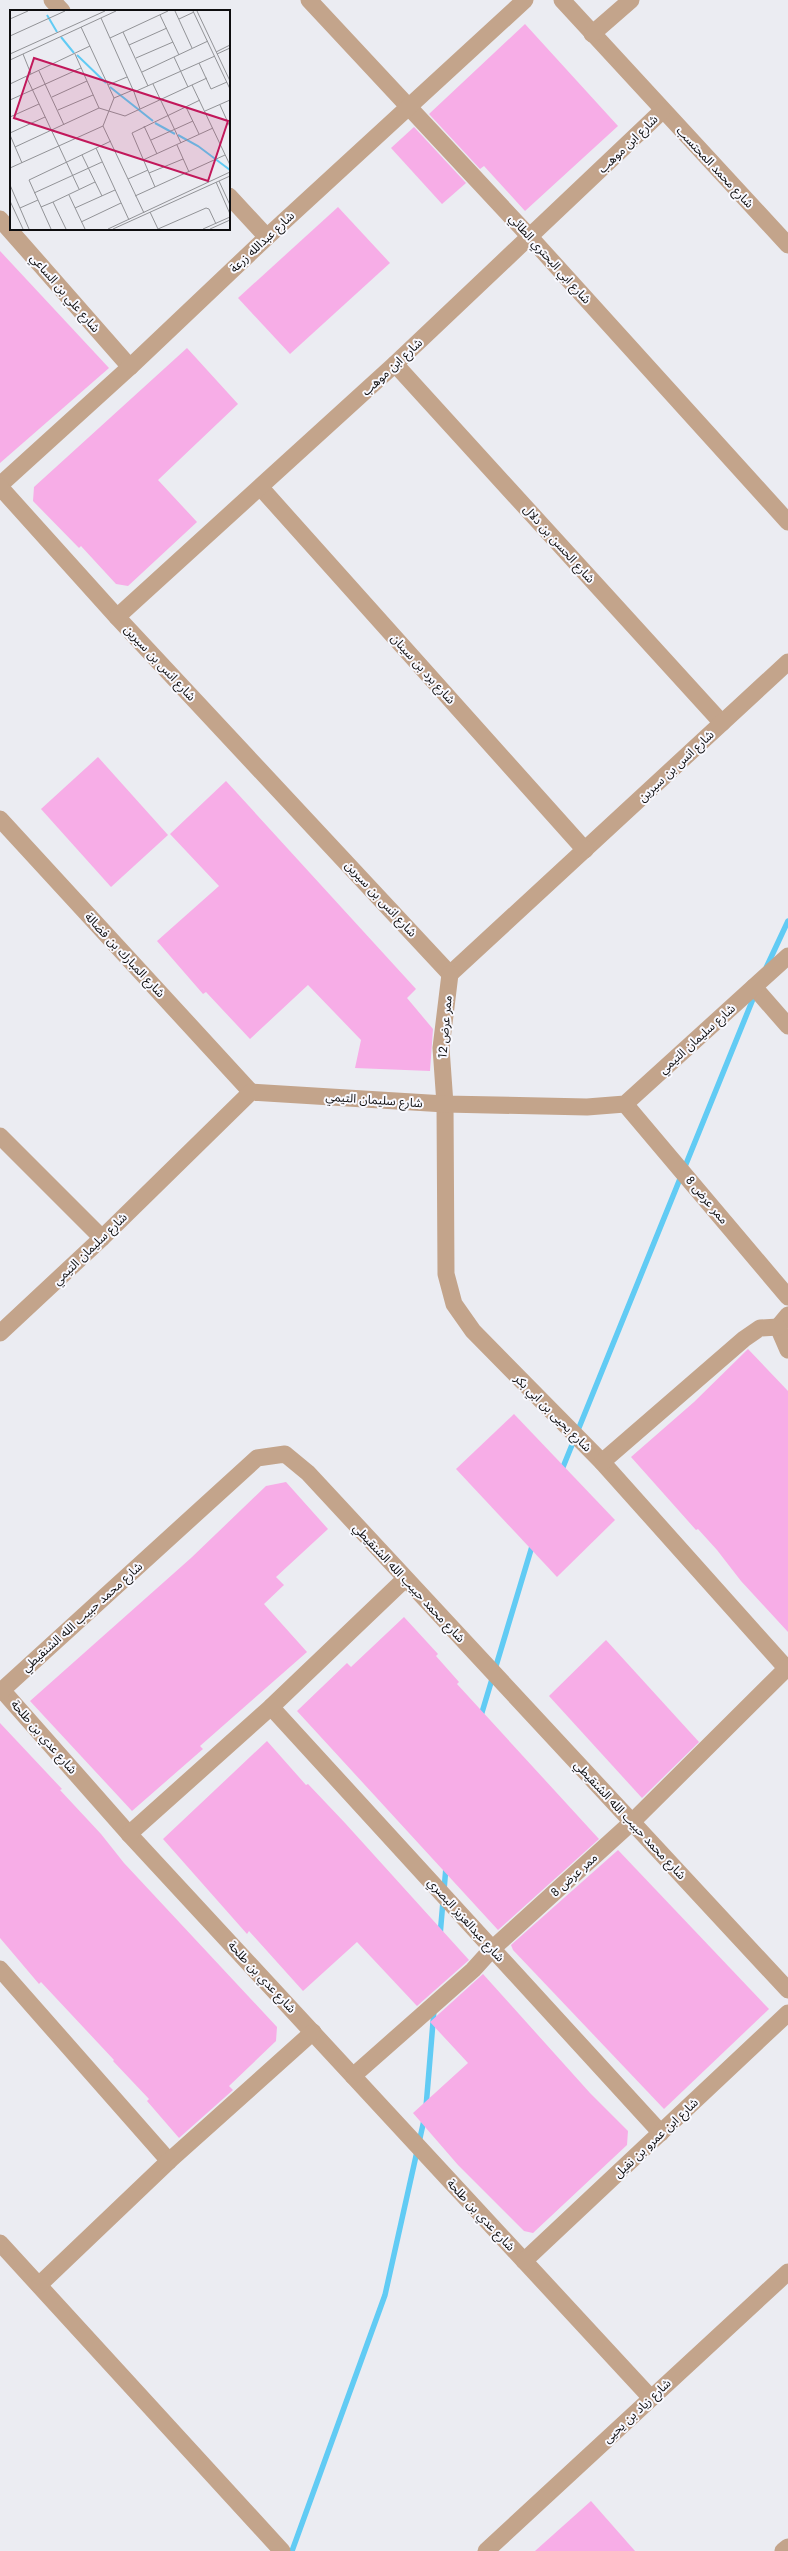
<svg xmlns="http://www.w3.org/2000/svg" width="788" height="2551" viewBox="0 0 788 2551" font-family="Jost,'Noto Sans Arabic',sans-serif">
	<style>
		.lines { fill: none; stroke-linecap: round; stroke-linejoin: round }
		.stream { stroke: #61cbf4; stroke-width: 5.5 }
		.building { fill: #f7ade7 }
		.street { stroke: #c3a48b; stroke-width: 17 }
		.labels { text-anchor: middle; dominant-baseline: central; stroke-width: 4; stroke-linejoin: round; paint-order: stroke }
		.street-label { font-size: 12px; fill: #0d0d0f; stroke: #f9f9ff }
		.inset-river { fill: none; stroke: #61cbf4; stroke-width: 2 }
		.inset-road { fill: none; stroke: #929397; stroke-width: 1 }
		.view { fill: #c2185b; fill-opacity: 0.15; stroke: #c2185b; stroke-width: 2 }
		.inset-edge { fill: none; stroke: #0d0d0f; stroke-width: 2 }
	</style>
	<rect width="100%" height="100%" fill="#ebecf2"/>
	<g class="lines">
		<g class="stream">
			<polyline points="766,968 788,921"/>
			<polyline points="561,1472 755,994"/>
			<polyline points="480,1719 533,1543"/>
			<polyline points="444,1890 446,1867"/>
			<polyline points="440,1936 443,1901"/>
			<polyline points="426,2107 434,2010"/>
			<polyline points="292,2551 385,2295 424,2120"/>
		</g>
	</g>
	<g class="building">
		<polygon points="525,24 618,126 525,211 484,166 480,169 429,114"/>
		<polygon points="414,127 466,183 442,204 391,148"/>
		<polygon points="338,207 390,263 290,354 238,298"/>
		<polygon points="0,251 109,368 0,463"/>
		<polygon points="187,348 238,404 158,480 197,522 128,586 116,584 81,546 79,548 33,501 34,487"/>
		<polygon points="98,757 168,835 111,887 41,809"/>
		<polygon points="226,781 416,989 407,998 433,1029 430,1071 355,1068 361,1040 308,985 250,1039 206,992 203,994 157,941 219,886 170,834"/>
		<polygon points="748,1349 788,1391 788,1632 741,1581 717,1550 698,1529 696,1530 631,1457 694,1402"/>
		<polygon points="514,1414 615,1520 557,1577 456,1469"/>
		<polygon points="286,1482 328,1529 276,1577 284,1585 264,1604 307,1652 200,1746 203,1749 132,1811 30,1701 191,1558 266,1486"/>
		<polygon points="404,1617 438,1654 436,1656 459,1682 457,1684 599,1839 498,1930 297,1711 347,1663 351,1667"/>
		<polygon points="606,1640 699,1742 642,1798 549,1696"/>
		<polygon points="0,1723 62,1789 60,1790 101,1834 124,1863 277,2027 276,2041 229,2086 233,2090 179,2138 147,2101 149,2099 113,2061 114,2060 41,1982 39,1984 0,1938"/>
		<polygon points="267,1741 306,1785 308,1784 345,1823 469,1960 417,2006 357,1942 303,1991 249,1931 247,1934 163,1839"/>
		<polygon points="618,1850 769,2009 664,2109 513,1950 511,1945"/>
		<polygon points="483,1974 590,2093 628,2131 627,2145 533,2233 524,2231 458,2165 413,2113 468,2063 430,2022"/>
		<polygon points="591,2501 635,2551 535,2551"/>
	</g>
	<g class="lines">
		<g class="street">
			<polyline points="52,0 62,11"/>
			<polyline points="309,0 530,237 788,522"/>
			<polyline points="562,0 788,245"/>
			<polyline points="592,34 631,0"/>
			<polyline points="229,196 267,237"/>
			<polyline points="0,219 130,367"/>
			<polyline points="395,364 722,723"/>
			<polyline points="0,485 130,367 267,237 525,0"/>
			<polyline points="0,487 117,617 450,974 788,662"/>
			<polyline points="261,488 585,850"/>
			<polyline points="117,617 395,364 662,111"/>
			<polyline points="0,819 251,1092"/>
			<polyline points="450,974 441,1048 445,1104 446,1274 454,1304 473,1331 602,1462 788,1670"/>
			<polyline points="754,987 788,1026"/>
			<polyline points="625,1104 788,1297"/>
			<polyline points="0,1136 102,1238"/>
			<polyline points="788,1315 778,1327 788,1350"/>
			<polyline points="0,1333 102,1238 251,1092 445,1104 587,1107 625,1104 788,956"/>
			<polyline points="602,1462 744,1339 760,1328 778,1327"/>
			<polyline points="2,1690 129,1834 651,2398"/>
			<polyline points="0,1692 257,1458 285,1454 308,1473 788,1990"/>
			<polyline points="271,1707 661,2133"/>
			<polyline points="129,1834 271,1707 405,1579"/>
			<polyline points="0,1969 169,2161"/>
			<polyline points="353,2076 473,1970 492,1949 632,1822 788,1667"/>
			<polyline points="0,2243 282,2551"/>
			<polyline points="524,2261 788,2013"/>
			<polyline points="39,2285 169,2161 313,2032"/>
			<polyline points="486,2551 788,2272"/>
			<polyline points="783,2551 788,2547"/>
		</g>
	</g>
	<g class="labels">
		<g class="street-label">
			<text transform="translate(628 144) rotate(-44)">شارع ابن موهب</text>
			<text transform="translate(715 167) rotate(47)">شارع محمد المحتسب</text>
			<text transform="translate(262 242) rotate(-43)">شارع عبدالله زرعة</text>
			<text transform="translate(550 259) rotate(48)">شارع ابي البحتري الطائي</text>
			<text transform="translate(65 293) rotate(49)">شارع علي بن الساعي</text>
			<text transform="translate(392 367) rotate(-43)">شارع ابن موهب</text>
			<text transform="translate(559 544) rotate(48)">شارع الحسن بن دلال</text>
			<text transform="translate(160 663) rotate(47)">شارع انس بن سيرين</text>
			<text transform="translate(423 669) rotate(48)">شارع برد بن سينان</text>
			<text transform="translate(676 766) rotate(-43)">شارع انس بن سيرين</text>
			<text transform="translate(381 899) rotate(47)">شارع انس بن سيرين</text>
			<text transform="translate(125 955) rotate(47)">شارع المبارك بن فضالة</text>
			<text transform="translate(445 1027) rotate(-85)">ممر عرض 12</text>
			<text transform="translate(697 1039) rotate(-42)">شارع سليمان التيمي</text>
			<text transform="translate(374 1100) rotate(4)">شارع سليمان التيمي</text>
			<text transform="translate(707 1200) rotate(50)">ممر عرض 8</text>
			<text transform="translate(90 1249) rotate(-44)">شارع سليمان التيمي</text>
			<text transform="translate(553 1413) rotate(45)">شارع يحيى بن ابي بكر</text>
			<text transform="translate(409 1583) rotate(47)">شارع محمد حبيب الله الشنقيطي</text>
			<text transform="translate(82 1617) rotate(-42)">شارع محمد حبيب الله الشنقيطي</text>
			<text transform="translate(44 1737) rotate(49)">شارع عدي بن طلحة</text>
			<text transform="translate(630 1820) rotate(47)">شارع محمد حبيب الله الشنقيطي</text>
			<text transform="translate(574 1875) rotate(-42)">ممر عرض 8</text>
			<text transform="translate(466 1920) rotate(48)">شارع عبدالعزيز البصري</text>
			<text transform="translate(262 1977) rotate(47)">شارع عدي بن طلحة</text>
			<text transform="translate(656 2138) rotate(-43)">شارع ابن عمرو بن نفيل</text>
			<text transform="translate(481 2215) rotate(47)">شارع عدي بن طلحة</text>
			<text transform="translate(637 2411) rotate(-43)">شارع زياد بن يحيى</text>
		</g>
	</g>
	<g transform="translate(10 10)">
		<rect width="220" height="220" fill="#ebecf2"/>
		<path class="inset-river" d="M37 5 47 22M51 27 64 43M67 45 96 73M100 77 143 111M145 113 165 124M168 125 188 136 220 160"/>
		<path class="inset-road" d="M165 1 182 38M183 1 220 79M187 1 220 71M150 5 169 45M91 8 124 82 205 46M0 9 18 1M169 9 184 2M71 17 104 88 93 116 134 203M113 22 138 76M0 26 55 1M100 28 158 1M119 35 157 18M206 42 220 35M0 44 95 1M13 44 21 64M207 44 220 38M164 47 178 77M126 48 163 32M0 50 106 1M189 53 201 79 217 72M29 61 54 115M132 62 198 31M16 66 69 179M0 74 80 36M143 74 171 133M98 75 117 67M182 75 220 155M124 82 130 99M42 87 77 71M104 88 123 80M0 90 71 58M210 95 220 117M176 97 189 124M89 98 115 106 197 68M48 100 83 85M195 101 220 90M0 107 29 94M134 116 147 144M0 123 35 107M0 125 12 153M141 130 183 111M167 135 179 162M5 137 89 98 65 44M86 138 119 210M72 145 92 186M133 150 203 118M0 158 93 116M139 163 173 149M118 169 138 160M209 171 220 195M206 172 220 204M0 175 19 219M145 177 122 123 190 90M24 183 92 152M59 185 75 219M125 186 215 145M0 191 13 219M31 197 43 192M10 198 28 190M65 198 105 180M140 202 148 219M71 212 111 193M41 219 19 170 101 131M56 219 43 192 85 172M98 219 220 162M103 219 220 166M148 219 196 198 199 199 206 214M193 219 220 207M200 219 220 210"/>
		<path class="view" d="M24 48 218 111 198 171 4 108Z"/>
		<rect width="220" height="220" class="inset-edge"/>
	</g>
</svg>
